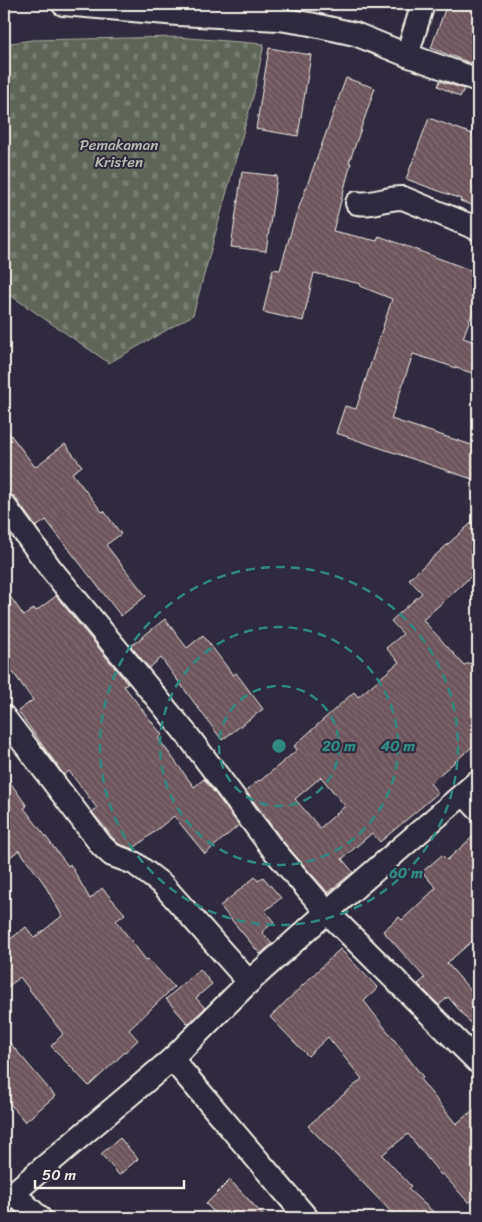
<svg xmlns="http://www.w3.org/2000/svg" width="482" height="1222" viewBox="0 0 482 1222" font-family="Sriracha,sans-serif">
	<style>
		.cemetery { fill: url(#cemetery-stones); stroke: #aaaca0 }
		.building { fill: url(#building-back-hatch); stroke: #f4f1e8; fill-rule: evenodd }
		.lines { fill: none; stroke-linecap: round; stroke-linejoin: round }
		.minor-casing { stroke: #f4f1e8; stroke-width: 26 }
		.minor { stroke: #2f2a3d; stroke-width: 22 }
		.ring { fill: none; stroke: #318880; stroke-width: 2.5; stroke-dasharray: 9 6 }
		.labels { text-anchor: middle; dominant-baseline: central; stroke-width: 4; stroke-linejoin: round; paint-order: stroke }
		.park-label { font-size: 15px; fill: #b8b9af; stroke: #2f2a3d }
		.centre { fill: #318880; stroke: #2f2a3d; stroke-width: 2.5 }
		.ring-label { font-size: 15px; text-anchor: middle; font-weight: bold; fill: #318880; stroke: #2f2a3d; stroke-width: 4; stroke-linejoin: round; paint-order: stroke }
	</style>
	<defs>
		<pattern id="cemetery-stones" width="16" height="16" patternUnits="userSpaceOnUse" patternTransform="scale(1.25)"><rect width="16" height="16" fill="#5f6659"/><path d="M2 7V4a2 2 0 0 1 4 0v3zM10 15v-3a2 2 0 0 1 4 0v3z" fill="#777c71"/></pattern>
		<pattern id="building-back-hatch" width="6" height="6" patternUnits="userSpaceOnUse" patternTransform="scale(1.25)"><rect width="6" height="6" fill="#6c555c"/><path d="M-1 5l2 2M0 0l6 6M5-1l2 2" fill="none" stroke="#826e73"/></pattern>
	</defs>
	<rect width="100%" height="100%" fill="#2f2a3d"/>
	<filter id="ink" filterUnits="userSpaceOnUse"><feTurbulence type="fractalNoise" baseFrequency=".02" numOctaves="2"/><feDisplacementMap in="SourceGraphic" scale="10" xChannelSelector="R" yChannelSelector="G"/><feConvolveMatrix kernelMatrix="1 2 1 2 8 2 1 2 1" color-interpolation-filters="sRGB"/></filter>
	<g filter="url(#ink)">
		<polygon class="cemetery" points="177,37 264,44 254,93 193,315 109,363 4,291 4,44 32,40"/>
		<g class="building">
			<polygon points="447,4 464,4 478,9 478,66 431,48"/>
			<polygon points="269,48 311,55 298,136 256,129"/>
			<polygon points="346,78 375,88 349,163 351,163 333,231 377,241 379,236 478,273 478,297 463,338 478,343 478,375 413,354 391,419 478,447 478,471 475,480 336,433 345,406 356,409 392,299 360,286 361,284 314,273 303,321 263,312 273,269 280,270 294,221"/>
			<polygon points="440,81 464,89 460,97 438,86"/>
			<polygon points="429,118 478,136 478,207 460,201 461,199 406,179"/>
			<polygon points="242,172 277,176 266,251 231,247"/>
			<polygon points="4,426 35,467 65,444 82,466 72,473 102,512 104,511 121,534 106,545 146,596 121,616 46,520 36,527 15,497 4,490"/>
			<path d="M478 517V570L423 620 464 665 478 661V745L472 747 430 783 438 793 380 842 372 833 342 859 353 872 328 893 282 840 246 791 259 780 260 781 297 750 294 746 354 692 358 697 399 662 386 648 403 634 391 621 422 593 409 579ZM321 777 345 806 320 828 295 799Z"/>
			<polygon points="4,588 24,616 34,608 36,611 56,596 128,684 124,686 162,735 158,738 194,787 204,779 239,825 205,854 174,816 133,849 119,844 114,839 92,812 97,808 69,771 64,775 18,711 33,700 12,671 4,677"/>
			<polygon points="165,619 187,648 203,635 233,675 236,673 263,709 222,740 161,658 149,668 131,646"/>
			<polygon points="4,774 27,806 24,808 68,866 70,864 90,899 102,888 125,914 116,921 146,960 148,959 174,987 129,1030 138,1040 89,1086 51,1046 63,1034 20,977 4,990 4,944 26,927 34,938 62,916 43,882 19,850 4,862"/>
			<polygon points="478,832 478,936 447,963 478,999 478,1032 448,997 439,1005 418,984 425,978 383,931 399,917 402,920 436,888 422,872 442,855 447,860"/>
			<polygon points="255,877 258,881 263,877 281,898 265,911 274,922 262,932 272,944 260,954 220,906"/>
			<polygon points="340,949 378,988 364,1001 423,1077 420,1079 456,1124 478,1106 478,1194 469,1203 443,1174 441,1175 408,1134 382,1155 411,1186 408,1189 440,1218 397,1218 308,1126 330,1106 362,1079 328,1037 308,1056 270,1017"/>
			<polygon points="200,969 212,984 196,998 205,1008 188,1024 166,999"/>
			<polygon points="4,1036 55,1096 25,1122 4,1096"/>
			<polygon points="120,1138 138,1159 119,1175 101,1154"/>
			<polygon points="230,1180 266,1218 220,1218 206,1204"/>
		</g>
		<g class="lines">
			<g class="minor-casing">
				<g id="minor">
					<polyline points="63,4 178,14 279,19 310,24 355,34 407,55 478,80"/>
					<polyline points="407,55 423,4"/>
					<path d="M357 203C372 206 387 197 403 198L478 229"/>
					<polyline points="4,505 51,569 188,736 272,848 327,912 478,1062"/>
					<polyline points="4,717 102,846 112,855 134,863 163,885 249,982"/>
					<polyline points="464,794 478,809"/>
					<polyline points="172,1059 307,1218"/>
					<polyline points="13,1193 40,1218"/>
					<polyline points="4,1201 172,1059 249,982 327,912 478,781"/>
				</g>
			</g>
			<use href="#minor" class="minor"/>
		</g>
	</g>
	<g class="ring">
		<circle cx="279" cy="746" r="60"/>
		<circle cx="279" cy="746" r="119"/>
		<circle cx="279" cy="746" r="179"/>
	</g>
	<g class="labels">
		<g class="park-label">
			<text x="119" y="145">Pemakaman<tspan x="119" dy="17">Kristen</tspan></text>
		</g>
	</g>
	<circle cx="279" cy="746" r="8" class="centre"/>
	<g class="ring-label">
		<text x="339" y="751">20 m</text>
		<text x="398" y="751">40 m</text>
		<text x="406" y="878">60 m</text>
	</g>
	<rect width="482" height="1222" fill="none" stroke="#2f2a3d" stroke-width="20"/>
	<rect x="10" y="10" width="462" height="1202" fill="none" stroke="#f4f1e8" stroke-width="2" filter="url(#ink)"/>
	<path d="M35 1180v8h149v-8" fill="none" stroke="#f4f1e8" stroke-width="2.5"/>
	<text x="42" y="1180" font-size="15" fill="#f4f1e8" stroke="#2f2a3d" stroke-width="4" paint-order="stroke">50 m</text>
</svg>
